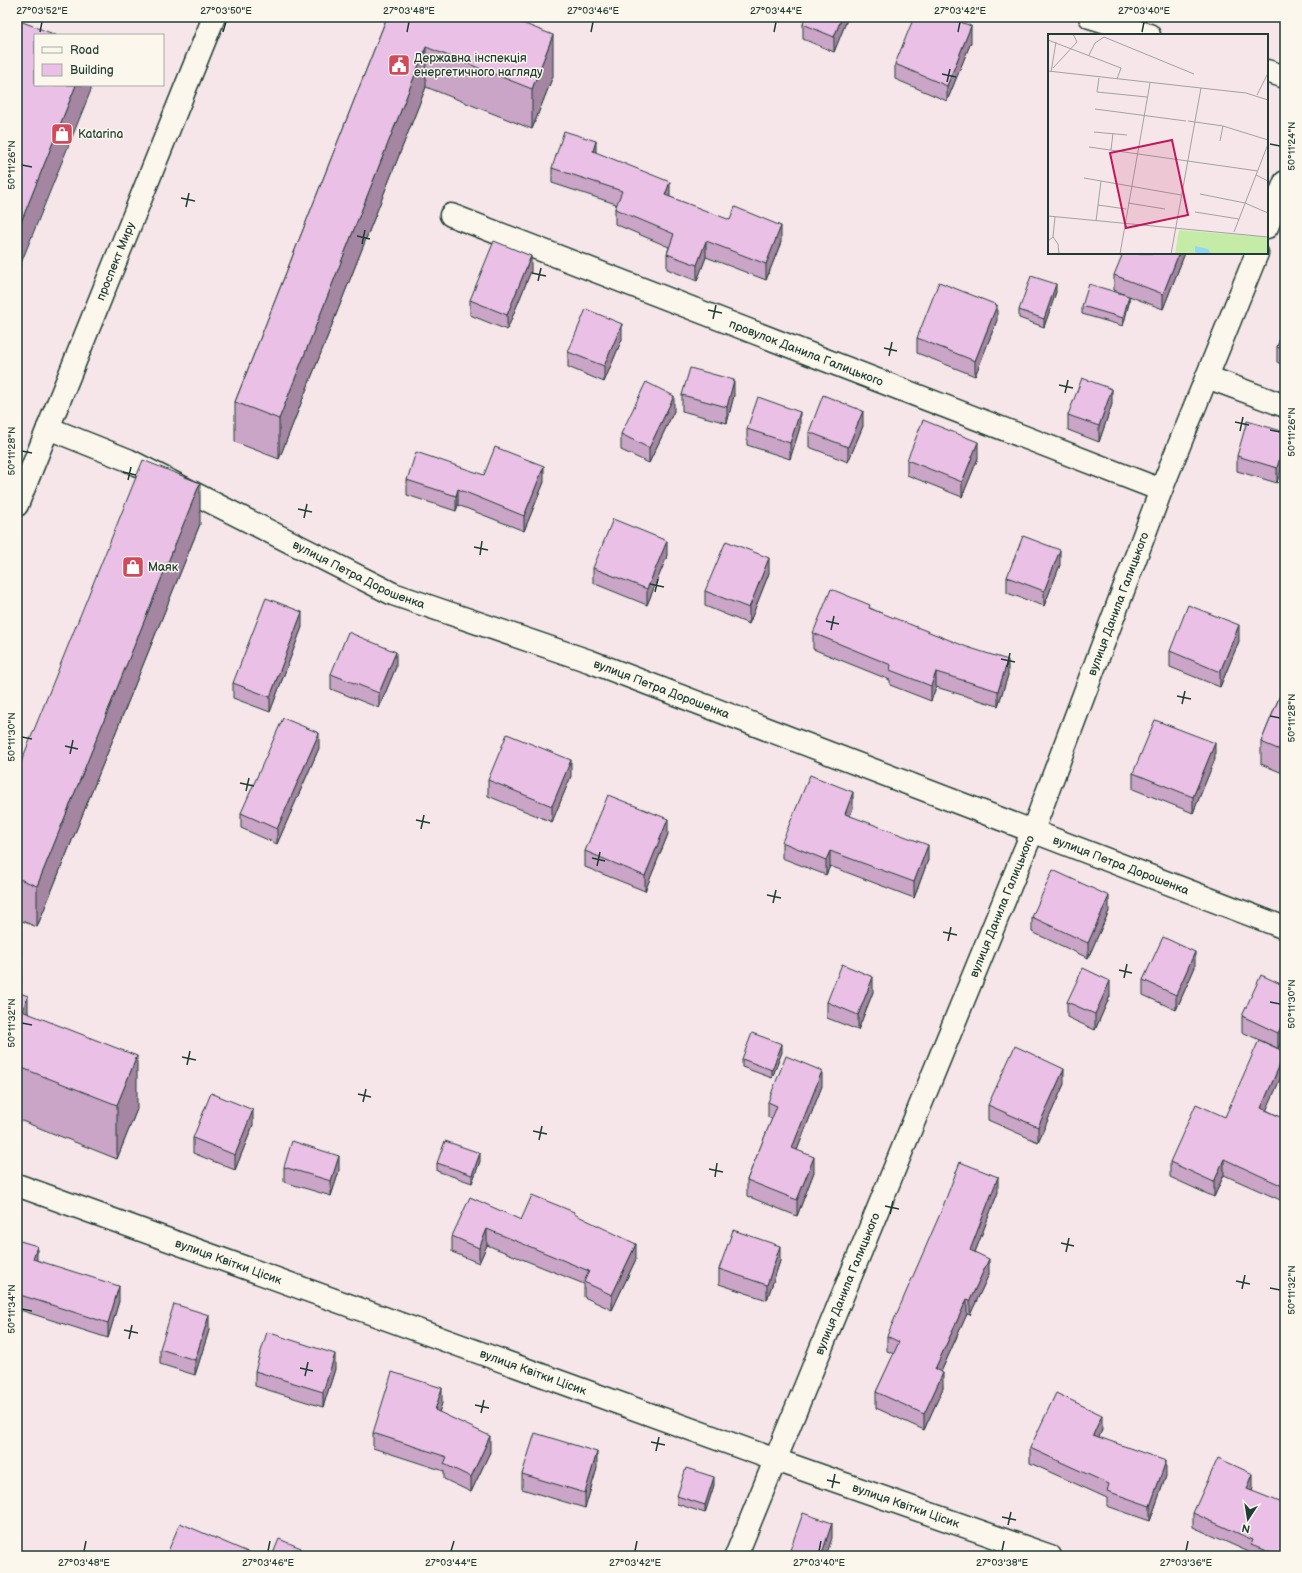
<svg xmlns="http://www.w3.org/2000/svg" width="1302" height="1573" viewBox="0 0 1302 1573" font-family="'Balsamiq Sans',sans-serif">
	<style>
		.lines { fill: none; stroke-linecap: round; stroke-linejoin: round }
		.minor-casing { stroke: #1f3d34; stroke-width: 25 }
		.minor { stroke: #fbf7ec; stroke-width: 22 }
		.wall { fill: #caa5c7; stroke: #1f3d34 }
		.shaded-wall { fill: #a486a2; stroke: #1f3d34 }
		.building { fill: #ebc0e7; stroke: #1f3d34 }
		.ticks { fill: none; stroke: #1f3d34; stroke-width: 1.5 }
		.labels { text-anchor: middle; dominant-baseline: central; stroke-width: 3; stroke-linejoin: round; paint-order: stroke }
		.poi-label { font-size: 12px; fill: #1f3d34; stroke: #fbf7ec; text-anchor: start }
		.street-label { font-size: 12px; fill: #1f3d34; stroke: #fbf7ec }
		.inset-road { fill: none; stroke: #a0a2a1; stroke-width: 1 }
		.view { fill: #c2185b; fill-opacity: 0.15; stroke: #c2185b; stroke-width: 2 }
		.inset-edge { fill: none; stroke: #1f3d34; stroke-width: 2 }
		.neatline { fill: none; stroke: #1f3d34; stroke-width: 1.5 }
		.ticks-label { font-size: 10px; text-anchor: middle; fill: #1f3d34 }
	</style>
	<rect width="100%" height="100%" fill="#f6e6ea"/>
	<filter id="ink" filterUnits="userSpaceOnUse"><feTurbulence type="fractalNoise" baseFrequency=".025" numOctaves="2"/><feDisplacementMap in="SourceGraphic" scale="8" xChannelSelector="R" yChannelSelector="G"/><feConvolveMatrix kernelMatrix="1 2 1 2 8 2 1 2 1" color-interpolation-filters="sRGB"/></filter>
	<g filter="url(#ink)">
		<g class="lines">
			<g class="minor-casing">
				<g id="minor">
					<polyline points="1090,17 1149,35"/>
					<polyline points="1267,71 1285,77"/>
					<path id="s1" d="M451 215 1161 490"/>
					<polyline points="1267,227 1285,182"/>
					<polyline points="1207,377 1285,406"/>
					<path id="s2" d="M48 428 128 460 393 594 589 661 1285 928"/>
					<path id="s3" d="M17 505 214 17"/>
					<path id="s4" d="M17 1185 776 1460 1050 1556"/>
					<path id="s5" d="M736 1556 1033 830 1161 490 1257 253"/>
				</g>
			</g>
			<use href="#minor" class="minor"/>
		</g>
		<g class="wall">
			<polygon points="130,17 140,17 139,20"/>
			<polygon points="387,17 553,76 532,129 426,87 279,459 235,442 235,402"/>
			<polygon points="848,17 834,52 803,39 803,24"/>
			<polygon points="971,42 947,101 895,79 895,64"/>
			<polygon points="596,153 670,197 781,242 766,280 706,257 697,281 667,269 667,254 669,247 615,224 615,209 616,204 552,183 552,168"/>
			<polygon points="1185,253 1163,309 1129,296 1129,303 1123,326 1082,314 1082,306 1126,295 1114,290 1114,275"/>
			<polygon points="531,271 507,330 470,315 470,300"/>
			<polygon points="1056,292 1044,327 1019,318 1019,310"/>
			<polygon points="997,320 975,376 917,353 917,338"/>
			<polygon points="1285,330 1285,366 1277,362 1277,347"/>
			<polygon points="622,339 604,382 568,367 568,352"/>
			<polygon points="682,395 734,395 727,423 682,411"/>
			<polygon points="1112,404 1099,442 1068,430 1068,415"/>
			<polygon points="674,411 649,463 621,450 621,434"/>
			<polygon points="863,426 848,462 809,447 809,432"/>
			<polygon points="800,427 790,459 747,445 747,429"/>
			<polygon points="1285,432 1277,483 1237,471 1237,456"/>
			<polygon points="978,458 962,497 907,475 907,460"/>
			<polygon points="484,475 544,482 524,531 458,505 456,511 407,495 407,480"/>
			<polygon points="200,524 37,927 17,919 17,772"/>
			<polygon points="667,556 647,605 593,583 593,568"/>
			<polygon points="1060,565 1044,606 1007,593 1007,577"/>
			<polygon points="769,573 749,624 705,606 705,591"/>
			<polygon points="870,608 1008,675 998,706 936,687 931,701 890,685 890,680 813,649 813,633"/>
			<polygon points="302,627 270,712 233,698 233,683"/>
			<polygon points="1239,641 1220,687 1170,667 1170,651"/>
			<polygon points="396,667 379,708 331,689 331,674"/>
			<polygon points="1285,683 1285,774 1261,764 1261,742"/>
			<polygon points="319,748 277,844 241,828 241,813"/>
			<polygon points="1215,759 1193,813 1133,789 1133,773"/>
			<polygon points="571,776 552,822 488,796 488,780"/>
			<polygon points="853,808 850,816 928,860 914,898 830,866 826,875 782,858 782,842"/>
			<polygon points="668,834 645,891 585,867 585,851"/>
			<polygon points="1109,911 1088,958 1032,932 1032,917"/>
			<polygon points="17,928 21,983 18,992 28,1013 137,1109 117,1159 17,1119"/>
			<polygon points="1195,967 1176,1010 1143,995 1143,980"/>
			<polygon points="873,992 858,1030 827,1018 827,1002"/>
			<polygon points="1110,996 1095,1030 1067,1017 1067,1002"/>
			<polygon points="1242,1016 1285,1034 1278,1049 1285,1068 1266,1110 1285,1119 1285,1202 1224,1175 1214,1197 1170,1177 1170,1162 1225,1117 1277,1048 1242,1032"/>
			<polygon points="782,1052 772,1078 742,1067 742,1059"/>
			<polygon points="1064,1084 1038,1142 988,1120 988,1105"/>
			<polygon points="822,1086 797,1150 814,1172 797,1216 747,1196 747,1180 772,1119 768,1117 768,1102"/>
			<polygon points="253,1125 235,1170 193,1153 193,1138"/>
			<polygon points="480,1161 472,1183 437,1171 437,1163"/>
			<polygon points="284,1167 339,1171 331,1196 284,1182"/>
			<polygon points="998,1192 975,1252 989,1274 970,1315 967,1314 941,1372 943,1388 924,1430 876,1408 876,1392 894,1354 887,1351 887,1336"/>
			<polygon points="574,1215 636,1259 612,1310 584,1297 584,1284 487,1245 479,1263 452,1252 452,1236 521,1220"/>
			<polygon points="17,1240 37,1261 119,1301 108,1338 17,1309"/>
			<polygon points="780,1261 767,1300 719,1284 719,1269"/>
			<polygon points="209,1330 195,1375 160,1364 160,1349"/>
			<polygon points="335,1369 323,1407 255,1386 255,1371"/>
			<polygon points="442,1403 439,1412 490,1452 471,1492 444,1479 444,1471 373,1448 373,1433"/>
			<polygon points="1102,1430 1099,1437 1166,1476 1150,1521 1107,1506 1107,1498 1030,1463 1030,1448"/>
			<polygon points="597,1468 585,1508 522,1489 522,1474"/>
			<polygon points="714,1485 705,1513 677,1504 677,1496"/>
			<polygon points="1253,1488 1252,1491 1285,1556 1251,1556 1251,1553 1193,1527 1193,1513"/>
		</g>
		<g class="shaded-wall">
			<polygon points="842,17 848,17 834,52 834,37"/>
			<polygon points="971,26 971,42 947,101 947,86"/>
			<polygon points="553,35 553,76 532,129 532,89"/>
			<polygon points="426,47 426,87 279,459 279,419"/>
			<polygon points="76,85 91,85 91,90 17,273 17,232"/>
			<polygon points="596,141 596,156 593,151"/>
			<polygon points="670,182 670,198 665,195"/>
			<polygon points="781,226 781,242 766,280 766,264"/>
			<polygon points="706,241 706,257 697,281 697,265"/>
			<polygon points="1179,253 1185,253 1163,309 1163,294"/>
			<polygon points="531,256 531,271 507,330 507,315"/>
			<polygon points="1056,284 1056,292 1044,327 1044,319"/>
			<polygon points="1129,296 1129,303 1123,326 1123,318"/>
			<polygon points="997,305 997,320 975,376 975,361"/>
			<polygon points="622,324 622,339 604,382 604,366"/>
			<polygon points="734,380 734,395 727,423 727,407"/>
			<polygon points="1112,389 1112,404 1099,442 1099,426"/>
			<polygon points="674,396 674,411 649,463 649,448"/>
			<polygon points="863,411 863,426 848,462 848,447"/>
			<polygon points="800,412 800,427 790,459 790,443"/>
			<polygon points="1285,440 1285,456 1277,483 1277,468"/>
			<polygon points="978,442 978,458 962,497 962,482"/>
			<polygon points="544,466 544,482 524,531 524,516"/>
			<polygon points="200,483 200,524 37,927 37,886"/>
			<polygon points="458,489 458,505 456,511 456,496"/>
			<polygon points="667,541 667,556 647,605 647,589"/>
			<polygon points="1060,550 1060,565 1044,606 1044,591"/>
			<polygon points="769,558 769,573 749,624 749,608"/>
			<polygon points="302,612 302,627 270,712 270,697"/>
			<polygon points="1239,625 1239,641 1220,687 1220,672"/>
			<polygon points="396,652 396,667 379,708 379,693"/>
			<polygon points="1008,660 1008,675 998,706 998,691"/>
			<polygon points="936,672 936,687 931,701 931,686"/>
			<polygon points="319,733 319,748 277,844 277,829"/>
			<polygon points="1215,743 1215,759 1193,813 1193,797"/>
			<polygon points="571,760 571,776 552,822 552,806"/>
			<polygon points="853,792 853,808 845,829 845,814"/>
			<polygon points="668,819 668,834 645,891 645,876"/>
			<polygon points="928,845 928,860 914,898 914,882"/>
			<polygon points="830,851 830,866 826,875 826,860"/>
			<polygon points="1109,896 1109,911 1088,958 1088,943"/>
			<polygon points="21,930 21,983 17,995 17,941"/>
			<polygon points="1195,952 1195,967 1176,1010 1176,995"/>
			<polygon points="873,977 873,992 858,1030 858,1015"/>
			<polygon points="1110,981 1110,996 1095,1030 1095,1014"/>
			<polygon points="28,996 28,1049 22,1011"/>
			<polygon points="1285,1019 1285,1034 1278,1049 1278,1033"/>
			<polygon points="782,1044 782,1052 772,1078 772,1070"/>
			<polygon points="1285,1053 1285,1068 1261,1123 1261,1108"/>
			<polygon points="137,1056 137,1109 117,1159 117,1105"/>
			<polygon points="1064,1069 1064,1084 1038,1142 1038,1127"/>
			<polygon points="822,1071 822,1086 792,1163 792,1148"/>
			<polygon points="253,1110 253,1125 235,1170 235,1155"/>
			<polygon points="480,1153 480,1161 472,1183 472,1175"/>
			<polygon points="339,1156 339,1171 331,1196 331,1181"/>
			<polygon points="814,1157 814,1172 797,1216 797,1200"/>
			<polygon points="1224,1159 1224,1175 1214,1197 1214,1182"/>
			<polygon points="998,1177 998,1192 970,1265 970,1250"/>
			<polygon points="487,1229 487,1245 479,1263 479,1248"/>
			<polygon points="636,1244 636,1259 612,1310 612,1295"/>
			<polygon points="37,1246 37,1261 33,1259"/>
			<polygon points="780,1246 780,1261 767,1300 767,1285"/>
			<polygon points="989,1259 989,1274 970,1315 970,1300"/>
			<polygon points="119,1286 119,1301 108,1338 108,1323"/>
			<polygon points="967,1299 967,1314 935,1385 935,1369"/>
			<polygon points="209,1315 209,1330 195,1375 195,1360"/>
			<polygon points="335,1354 335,1369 323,1407 323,1392"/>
			<polygon points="943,1373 943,1388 924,1430 924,1414"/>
			<polygon points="442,1388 442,1403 435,1425 435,1410"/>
			<polygon points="1102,1415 1102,1430 1093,1450 1093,1435"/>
			<polygon points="490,1436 490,1452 471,1492 471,1477"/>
			<polygon points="597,1452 597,1468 585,1508 585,1493"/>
			<polygon points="1166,1461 1166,1476 1150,1521 1150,1506"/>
			<polygon points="1253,1474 1253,1488 1247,1503 1247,1489"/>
			<polygon points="714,1477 714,1485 705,1513 705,1505"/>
			<polygon points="832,1523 832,1538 826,1556 821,1556"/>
			<polygon points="301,1548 301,1556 297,1556"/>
		</g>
		<g class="building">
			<polygon points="387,17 507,17 553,35 532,89 426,47 279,419 235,402"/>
			<polygon points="805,17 842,17 834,37 803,24"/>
			<polygon points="914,17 948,17 971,26 947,86 895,64"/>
			<polygon points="20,21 56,35 35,35 35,85 76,85 17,232 17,29"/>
			<polygon points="564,131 596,141 593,151 670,182 665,195 730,220 735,207 781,226 766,264 706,241 697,265 667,254 674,234 615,209 622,191 552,168"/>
			<polygon points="494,241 531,256 507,315 470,300"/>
			<polygon points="1123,253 1179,253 1163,294 1114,275"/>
			<polygon points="1031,276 1056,284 1044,319 1019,310"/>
			<polygon points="939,282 997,305 975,361 917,338"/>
			<polygon points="1089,284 1129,296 1123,318 1082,306"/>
			<polygon points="586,309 622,324 604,366 568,352"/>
			<polygon points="1283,329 1285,330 1285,350 1277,347"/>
			<polygon points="690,368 734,380 727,407 682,395"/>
			<polygon points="1082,378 1112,389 1099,426 1068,415"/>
			<polygon points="646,382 674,396 649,448 621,434"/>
			<polygon points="823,395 863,411 848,447 809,432"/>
			<polygon points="758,397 800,412 790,443 747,429"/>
			<polygon points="923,420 978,442 962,482 907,460"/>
			<polygon points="1247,421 1285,432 1285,440 1277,468 1237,456"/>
			<polygon points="495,447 544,466 524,516 458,489 456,496 407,480 416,452 484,475"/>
			<polygon points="143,460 200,483 37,886 17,878 17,772"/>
			<polygon points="613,519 667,541 647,589 593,568"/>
			<polygon points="1023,536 1060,550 1044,591 1007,577"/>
			<polygon points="726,541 769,558 749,608 705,591"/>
			<polygon points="831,589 870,605 869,608 967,647 1008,660 998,691 936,672 931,686 890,670 891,665 813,633"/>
			<polygon points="266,598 302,612 270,697 233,683"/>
			<polygon points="1188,605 1239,625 1220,672 1170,651"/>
			<polygon points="348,632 396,652 379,693 331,674"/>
			<polygon points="1285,683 1285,752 1261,742"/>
			<polygon points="283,718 319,733 277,829 241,813"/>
			<polygon points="1155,720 1215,743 1193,797 1133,773"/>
			<polygon points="507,734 571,760 552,806 488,780"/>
			<polygon points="810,775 853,792 845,814 928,845 914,882 830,851 826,860 782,842"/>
			<polygon points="608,795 668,819 645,876 585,851"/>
			<polygon points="1053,870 1109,896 1088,943 1032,917"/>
			<polygon points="17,928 21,930 17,941"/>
			<polygon points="1163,937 1195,952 1176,995 1143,980"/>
			<polygon points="842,964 873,977 858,1015 827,1002"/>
			<polygon points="1083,968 1110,981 1095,1014 1067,1002"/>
			<polygon points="1261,975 1285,986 1285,1019 1278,1033 1242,1016"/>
			<polygon points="17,992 28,996 22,1011 137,1056 117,1105 17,1066"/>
			<polygon points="752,1033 782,1044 772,1070 742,1059"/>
			<polygon points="1259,1040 1285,1052 1285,1053 1261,1108 1285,1119 1285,1187 1224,1159 1214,1182 1170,1162 1196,1104 1225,1117"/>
			<polygon points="1015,1046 1064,1069 1038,1127 988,1105"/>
			<polygon points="786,1056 822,1071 792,1148 814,1157 797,1200 747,1180 777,1106 768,1102"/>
			<polygon points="211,1093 253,1110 235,1155 193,1138"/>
			<polygon points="292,1141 339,1156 331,1181 284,1167"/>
			<polygon points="445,1141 480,1153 472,1175 437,1163"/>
			<polygon points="960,1162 998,1177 970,1250 989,1259 970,1300 967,1299 935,1369 943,1373 924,1414 876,1392 899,1342 887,1336 940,1214"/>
			<polygon points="532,1195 574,1212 574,1214 636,1244 612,1295 584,1282 589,1271 487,1229 479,1248 452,1236 470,1197 521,1220"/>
			<polygon points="733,1230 780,1246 767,1285 719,1269"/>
			<polygon points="17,1240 37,1246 33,1259 119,1286 108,1323 17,1294"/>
			<polygon points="174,1304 209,1315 195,1360 160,1349"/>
			<polygon points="267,1332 335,1354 323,1392 255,1371"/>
			<polygon points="392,1372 442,1388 435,1410 490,1436 471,1477 444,1464 447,1457 373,1433"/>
			<polygon points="1056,1393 1102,1415 1093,1435 1166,1461 1150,1506 1107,1491 1109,1484 1030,1448"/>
			<polygon points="535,1433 597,1452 585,1493 522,1474"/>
			<polygon points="1218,1458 1253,1474 1247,1489 1285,1504 1285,1556 1279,1556 1251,1545 1253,1540 1193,1513"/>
			<polygon points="686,1468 714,1477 705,1505 677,1496"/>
			<polygon points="803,1513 832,1523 821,1556 788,1556"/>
			<polygon points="180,1523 257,1556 166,1556"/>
			<polygon points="279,1539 301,1548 297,1556 272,1556"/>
		</g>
	</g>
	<path class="ticks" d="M40 32 42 22M223 32 226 22M407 32 409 22M591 32 593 22M774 32 776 22M958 32 960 22M1142 32 1144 22M942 74 956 77M947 82 950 69M1270 144 1280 146M22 165 32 167M181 198 195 201M186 207 189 193M357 236 370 239M362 244 365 230M532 273 546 276M538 281 541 268M708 310 722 313M713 319 716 305M884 348 897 351M889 356 892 342M1059 385 1073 388M1065 393 1068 380M1235 422 1249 425M1270 430 1280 432M1240 431 1243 417M22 451 32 453M123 472 136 475M128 480 131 467M298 509 312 512M304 518 307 504M474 547 488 550M480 555 482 541M650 584 664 587M655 592 658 579M826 621 839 624M831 630 834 616M1001 659 1015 662M1007 667 1010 653M1177 696 1191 699M1182 704 1185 691M1270 716 1280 718M22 737 32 739M65 746 78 749M70 754 73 740M240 783 254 786M246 791 249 778M416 820 430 823M421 829 424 815M592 858 605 861M597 866 600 852M767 895 781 898M773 903 776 890M943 932 957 935M948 941 951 927M1119 970 1132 973M1124 978 1127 964M1270 1002 1280 1004M22 1023 32 1025M182 1057 196 1060M187 1065 190 1051M358 1094 371 1097M363 1102 366 1089M533 1131 547 1134M539 1140 542 1126M709 1169 723 1172M715 1177 717 1163M885 1206 899 1209M890 1214 893 1201M1061 1243 1074 1246M1066 1252 1069 1238M1236 1281 1250 1284M1270 1288 1280 1290M1242 1289 1245 1275M22 1309 32 1311M124 1330 138 1333M129 1339 132 1325M300 1368 313 1371M305 1376 308 1362M475 1405 489 1408M481 1413 484 1400M651 1442 665 1445M656 1451 659 1437M827 1480 840 1483M832 1488 835 1474M1002 1517 1016 1520M1008 1525 1011 1512M84 1551 86 1541M268 1551 270 1541M451 1551 454 1541M635 1551 637 1541M819 1551 821 1541M1002 1551 1004 1541M1186 1551 1188 1541"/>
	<defs>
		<g id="civic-square" transform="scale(1.15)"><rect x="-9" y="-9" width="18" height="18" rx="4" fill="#d1495b" stroke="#fbf7ec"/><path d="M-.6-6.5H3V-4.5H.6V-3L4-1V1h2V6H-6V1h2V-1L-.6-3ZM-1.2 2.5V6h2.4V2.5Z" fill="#fff"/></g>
		<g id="shop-square" transform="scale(1.15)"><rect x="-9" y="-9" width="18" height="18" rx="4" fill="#d1495b" stroke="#fbf7ec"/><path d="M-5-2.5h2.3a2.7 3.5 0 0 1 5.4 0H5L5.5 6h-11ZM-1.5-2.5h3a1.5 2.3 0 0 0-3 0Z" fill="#fff"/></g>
	</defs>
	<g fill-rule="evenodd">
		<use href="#civic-square" x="399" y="65"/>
		<use href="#shop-square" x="62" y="134"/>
		<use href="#shop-square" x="133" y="567"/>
	</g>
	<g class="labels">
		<g class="poi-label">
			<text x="414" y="58">Державна інспекція<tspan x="414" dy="14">енергетичного нагляду</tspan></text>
			<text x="78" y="134">Katarina</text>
			<text x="148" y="567">Маяк</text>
		</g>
		<g class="street-label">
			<text stroke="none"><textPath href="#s3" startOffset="263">проспект Миру</textPath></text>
			<text stroke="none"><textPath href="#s1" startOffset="381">провулок Данила Галицького</textPath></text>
			<text stroke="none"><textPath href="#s2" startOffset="344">вулиця Петра Дорошенка</textPath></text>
			<text stroke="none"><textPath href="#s5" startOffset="1026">вулиця Данила Галицького</textPath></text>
			<text stroke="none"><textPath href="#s2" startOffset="668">вулиця Петра Дорошенка</textPath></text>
			<text stroke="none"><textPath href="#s2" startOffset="1160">вулиця Петра Дорошенка</textPath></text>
			<text stroke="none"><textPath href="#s5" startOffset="702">вулиця Данила Галицького</textPath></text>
			<text stroke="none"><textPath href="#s4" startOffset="225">вулиця Квітки Цісик</textPath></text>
			<text stroke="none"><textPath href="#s5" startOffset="294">вулиця Данила Галицького</textPath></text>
			<text stroke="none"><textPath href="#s4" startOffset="549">вулиця Квітки Цісик</textPath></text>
			<text stroke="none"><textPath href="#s4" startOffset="945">вулиця Квітки Цісик</textPath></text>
		</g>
	</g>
	<g transform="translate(1048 34)">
		<rect width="220" height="220" fill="#f6e6ea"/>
		<path d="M131 196 217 203 220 204V220H127Z" fill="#c5eca7"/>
		<path d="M147 212 160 215 163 220 150 219 147 218Z" fill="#94d7f5"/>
		<path class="inset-road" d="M0 6 73 34 69 45M41 21 47 9 56 3 146 40M5 34 29 8 25 0M0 37 198 59 220 66M3 38 8 8M51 44 49 58 99 63M209 61 220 39M47 75 138 87M140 87 175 92 220 106M46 98 79 101M172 107 175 92M41 113 210 137M63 116 65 99M208 141 220 147M36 144 133 161M152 160 197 169 220 179M80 169 117 175M50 171 78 175M147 178 191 185M0 182 220 203M48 187 53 147M186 198 220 110M5 203 10 210 11 220M0 207 5 203 7 183M72 220 102 49M123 220 153 54"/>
		<path class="view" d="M124 106 140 181 78 194 62 119Z"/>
		<rect width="220" height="220" class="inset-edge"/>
	</g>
	<rect width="1302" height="1573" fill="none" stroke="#fbf7ec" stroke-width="44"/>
	<rect x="34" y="34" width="130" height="52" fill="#fbf7ec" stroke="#a3ada2"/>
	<rect x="42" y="47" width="20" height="6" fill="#fbf7ec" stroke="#a3ada2"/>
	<text x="70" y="54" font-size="12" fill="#1f3d34">Road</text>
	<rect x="42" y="64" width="20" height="12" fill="#ebc0e7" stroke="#a3ada2"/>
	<text x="70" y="74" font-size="12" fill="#1f3d34">Building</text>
	<g transform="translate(1248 1519) rotate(192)" stroke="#fbf7ec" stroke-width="3" paint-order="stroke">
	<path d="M0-3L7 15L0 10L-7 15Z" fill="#1f3d34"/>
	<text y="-6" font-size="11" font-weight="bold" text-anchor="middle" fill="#1f3d34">N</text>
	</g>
	<rect x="22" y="22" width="1258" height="1529" class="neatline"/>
	<g class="ticks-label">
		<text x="42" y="14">27°03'52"E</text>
		<text x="226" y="14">27°03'50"E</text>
		<text x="409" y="14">27°03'48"E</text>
		<text x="593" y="14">27°03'46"E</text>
		<text x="776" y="14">27°03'44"E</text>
		<text x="960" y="14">27°03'42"E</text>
		<text x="1144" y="14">27°03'40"E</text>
		<text transform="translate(1291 146) rotate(-90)" y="4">50°11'24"N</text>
		<text transform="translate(11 165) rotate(-90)" y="4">50°11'26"N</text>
		<text transform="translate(1291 432) rotate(-90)" y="4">50°11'26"N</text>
		<text transform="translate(11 451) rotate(-90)" y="4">50°11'28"N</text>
		<text transform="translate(1291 718) rotate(-90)" y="4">50°11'28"N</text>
		<text transform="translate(11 737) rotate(-90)" y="4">50°11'30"N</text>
		<text transform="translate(1291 1004) rotate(-90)" y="4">50°11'30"N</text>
		<text transform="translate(11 1023) rotate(-90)" y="4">50°11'32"N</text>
		<text transform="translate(1291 1290) rotate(-90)" y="4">50°11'32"N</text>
		<text transform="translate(11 1309) rotate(-90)" y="4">50°11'34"N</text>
		<text x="84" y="1566">27°03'48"E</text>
		<text x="268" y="1566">27°03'46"E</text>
		<text x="451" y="1566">27°03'44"E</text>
		<text x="635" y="1566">27°03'42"E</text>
		<text x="819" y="1566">27°03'40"E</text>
		<text x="1002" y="1566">27°03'38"E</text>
		<text x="1186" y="1566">27°03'36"E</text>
	</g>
</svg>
